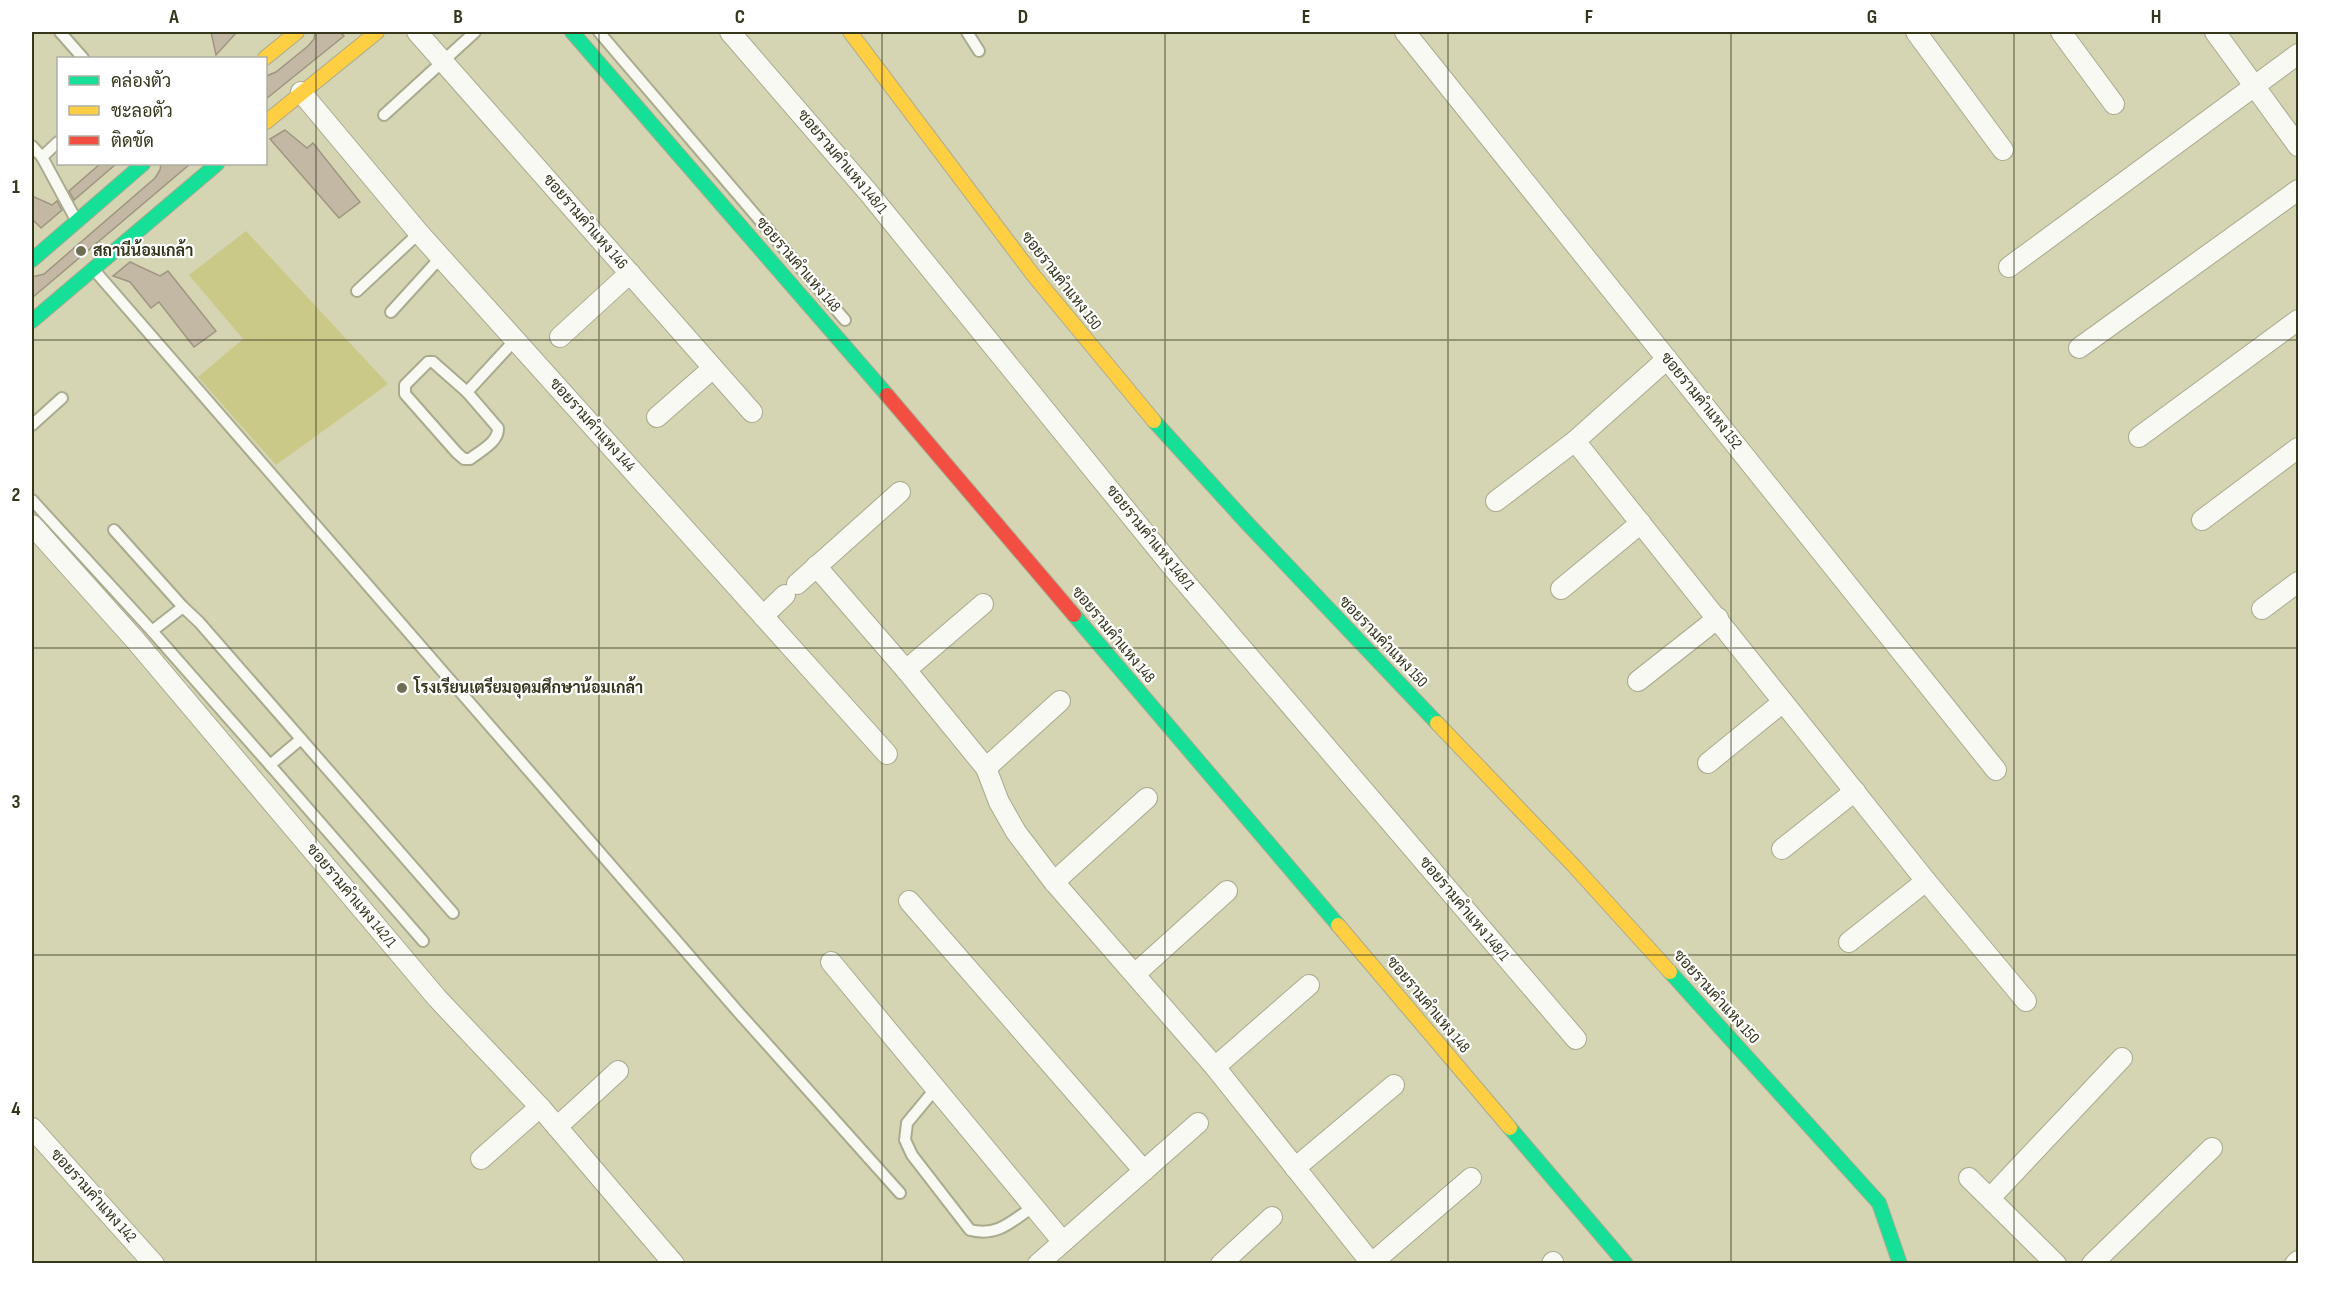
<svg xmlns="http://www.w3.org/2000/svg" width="2330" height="1295" viewBox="0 0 2330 1295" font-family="'Sofia Sans Condensed',Sarabun,sans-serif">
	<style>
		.green { fill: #cac987 }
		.building { fill: #c3b8a4; stroke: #9f9581; stroke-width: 1.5 }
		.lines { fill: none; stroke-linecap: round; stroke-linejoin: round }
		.lane-casing { stroke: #aaaa8f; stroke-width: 14 }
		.street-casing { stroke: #aaaa8f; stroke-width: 22 }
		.fast-casing { stroke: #aaaa8f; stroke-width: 16 }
		.slow-casing { stroke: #aaaa8f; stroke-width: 16 }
		.jam-casing { stroke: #aaaa8f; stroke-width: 16 }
		.lane { stroke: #f9f9f4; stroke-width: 10 }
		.street { stroke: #f9f9f4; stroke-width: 20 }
		.fast { stroke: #16e098; stroke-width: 14 }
		.slow { stroke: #ffcf43; stroke-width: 14 }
		.jam { stroke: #f24e42; stroke-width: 14 }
		.grid { fill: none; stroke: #36361d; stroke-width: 1.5; stroke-opacity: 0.55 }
		.poi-dot { fill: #6e6e52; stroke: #fff; stroke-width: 2 }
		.labels { text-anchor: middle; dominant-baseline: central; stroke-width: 4.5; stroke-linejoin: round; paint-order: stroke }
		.street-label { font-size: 16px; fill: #36361d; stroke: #fff }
		.poi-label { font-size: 16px; font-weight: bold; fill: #36361d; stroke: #fff; text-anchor: start }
		.neatline { fill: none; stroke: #36361d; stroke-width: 2 }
		.grid-label { font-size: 20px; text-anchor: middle; font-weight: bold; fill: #36361d }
	</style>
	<rect width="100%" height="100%" fill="#d5d5b3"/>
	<polygon class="green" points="246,231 388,384 276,465 198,377 243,339 189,275"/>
	<g class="building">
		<polygon points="211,32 237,32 216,55"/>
		<polygon points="315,32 340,32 344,36 266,99 266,76 276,72 308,46 314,39"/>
		<polygon points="285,130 307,148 313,143 360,202 339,218 270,139"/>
		<polygon points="100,164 116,164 74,200 69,191"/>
		<polygon points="161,164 190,164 32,298 32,277 44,274 155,178 160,170"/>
		<polygon points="32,196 52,205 57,201 62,210 41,228 32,219"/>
		<polygon points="130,262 160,276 168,271 216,331 194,347 159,302 151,308 130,282 113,276"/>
	</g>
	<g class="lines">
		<g class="lane-casing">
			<g id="lane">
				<polyline points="60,32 83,58"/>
				<polyline points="599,32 845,320"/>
				<polyline points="967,32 979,51"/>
				<polyline points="384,115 475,32"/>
				<polyline points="58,142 42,157 75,218"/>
				<polyline points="32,146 42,157"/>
				<polyline points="95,271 740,1014 900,1193"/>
				<polyline points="357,291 419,233"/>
				<polyline points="391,312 441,257"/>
				<path d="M428 362H433L467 392 498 428C499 442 480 451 470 459H464L457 453 405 394V385Z"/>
				<polyline points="467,392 515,340"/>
				<polyline points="32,425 62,398"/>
				<polyline points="32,500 152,631 270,765 301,739"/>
				<polyline points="114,530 183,607"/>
				<polyline points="152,631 183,607 199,622 453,913"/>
				<polyline points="270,765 423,941"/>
				<path d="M936 1088 907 1123 905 1140 912 1155 970 1230C998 1237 1012 1221 1034 1206"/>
			</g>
		</g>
		<g class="street-casing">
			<g id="street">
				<polyline points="417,32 752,412"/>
				<polyline points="730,32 868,192 1174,569 1576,1039"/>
				<polyline points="1405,32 1996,770"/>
				<polyline points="1916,32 2003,150"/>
				<polyline points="2061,32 2114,104"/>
				<polyline points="2215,32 2298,146"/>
				<polyline points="301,92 419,233 887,754"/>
				<polyline points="2009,267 2298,54"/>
				<polyline points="560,337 630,273"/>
				<polyline points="2079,348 2298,190"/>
				<polyline points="657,417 713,368"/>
				<polyline points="2139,437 2298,320"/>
				<polyline points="1575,441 1926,881 2026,1001"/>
				<polyline points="1496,501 1575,441 1667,359"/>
				<polyline points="2202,520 2298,448"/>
				<polyline points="32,525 136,641 437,998 540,1107 674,1264"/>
				<polyline points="816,566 906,670 986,768 999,802 1016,832 1054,882 1215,1067 1372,1264"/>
				<polyline points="797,584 900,492"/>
				<polyline points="1561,589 1641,523"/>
				<polyline points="2262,609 2298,582"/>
				<polyline points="763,616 785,595"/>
				<polyline points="906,670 983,604"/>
				<polyline points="1638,681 1718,618"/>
				<polyline points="1708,763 1783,702"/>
				<polyline points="986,768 1060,701"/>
				<polyline points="1782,849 1855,791"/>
				<polyline points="1054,882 1147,798"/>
				<polyline points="909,901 1144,1171"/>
				<polyline points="1849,942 1926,881"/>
				<polyline points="831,962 1063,1242"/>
				<polyline points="1135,974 1227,891"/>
				<polyline points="1215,1067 1309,985"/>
				<polyline points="557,1127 618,1071"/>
				<polyline points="32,1128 154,1264"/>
				<polyline points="481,1159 540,1107"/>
				<polyline points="1295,1168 1394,1085"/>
				<polyline points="1969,1178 2056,1264"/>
				<polyline points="1991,1197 2122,1058"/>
				<polyline points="1372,1263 1471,1178"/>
				<polyline points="1038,1264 1198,1123"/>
				<polyline points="1221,1264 1272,1217"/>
				<polyline points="1552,1264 1553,1262"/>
				<polyline points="2092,1264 2212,1148"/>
				<polyline points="2295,1264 2298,1261"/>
			</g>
		</g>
		<g class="fast-casing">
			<g id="fast">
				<polyline points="572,32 887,395"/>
				<polyline points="32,260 143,164"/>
				<polyline points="32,321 217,164"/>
				<polyline points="1154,421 1246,522 1437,723"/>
				<polyline points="1074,615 1338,925"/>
				<polyline points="1670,972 1879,1203 1900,1264"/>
				<polyline points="1510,1128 1626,1264"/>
			</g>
		</g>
		<g class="slow-casing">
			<g id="slow">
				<polyline points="850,32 1034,276 1154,421"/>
				<polyline points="265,58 297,32"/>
				<polyline points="266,122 377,32"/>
				<polyline points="1437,723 1574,866 1670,972"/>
				<polyline points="1338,925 1510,1128"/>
			</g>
		</g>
		<g class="jam-casing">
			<polyline id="jam" points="887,395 1074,615"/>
		</g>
		<use href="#lane" class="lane"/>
		<use href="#street" class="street"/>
		<use href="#fast" class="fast"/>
		<use href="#slow" class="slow"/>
		<use href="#jam" class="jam"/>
	</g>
	<path class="grid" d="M316 32V1264M599 32V1264M882 32V1264M1165 32V1264M1448 32V1264M1731 32V1264M2014 32V1264M32 340H2298M32 648H2298M32 955H2298"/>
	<g class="poi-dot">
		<circle cx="81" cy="251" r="6"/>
		<circle cx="402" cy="688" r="6"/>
	</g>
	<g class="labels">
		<g class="street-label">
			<text transform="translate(842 162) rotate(50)">ซอยรามคำแหง 148/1</text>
			<text transform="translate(585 222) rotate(49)">ซอยรามคำแหง 146</text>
			<text transform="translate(798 265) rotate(49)">ซอยรามคำแหง 148</text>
			<text transform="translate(1061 281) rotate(52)">ซอยรามคำแหง 150</text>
			<text transform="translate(1701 401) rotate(51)">ซอยรามคำแหง 152</text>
			<text transform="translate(592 425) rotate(48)">ซอยรามคำแหง 144</text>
			<text transform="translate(1150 538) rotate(51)">ซอยรามคำแหง 148/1</text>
			<text transform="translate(1113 635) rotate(50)">ซอยรามคำแหง 148</text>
			<text transform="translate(1383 642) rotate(46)">ซอยรามคำแหง 150</text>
			<text transform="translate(351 896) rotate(50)">ซอยรามคำแหง 142/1</text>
			<text transform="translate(1464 909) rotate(50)">ซอยรามคำแหง 148/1</text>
			<text transform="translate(1716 997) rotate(48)">ซอยรามคำแหง 150</text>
			<text transform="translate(1428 1005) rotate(50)">ซอยรามคำแหง 148</text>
			<text transform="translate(93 1196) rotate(48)">ซอยรามคำแหง 142</text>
		</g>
		<g class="poi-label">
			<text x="93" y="251">สถานีน้อมเกล้า</text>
			<text x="414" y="688">โรงเรียนเตรียมอุดมศึกษาน้อมเกล้า</text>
		</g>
	</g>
	<rect width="2330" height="1295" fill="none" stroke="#ffffff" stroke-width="66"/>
	<rect x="57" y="57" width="210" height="108" fill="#ffffff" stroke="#afafa5" stroke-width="1.5"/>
	<rect x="69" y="76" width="30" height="9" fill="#16e098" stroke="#afafa5" stroke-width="1.5"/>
	<text x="111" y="87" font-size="18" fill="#36361d">คล่องตัว</text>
	<rect x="69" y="106" width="30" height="9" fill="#ffcf43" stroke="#afafa5" stroke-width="1.5"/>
	<text x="111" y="117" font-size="18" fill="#36361d">ชะลอตัว</text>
	<rect x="69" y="136" width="30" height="9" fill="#f24e42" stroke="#afafa5" stroke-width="1.5"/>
	<text x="111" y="147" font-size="18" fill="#36361d">ติดขัด</text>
	<rect x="33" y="33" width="2264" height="1229" class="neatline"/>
	<g class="grid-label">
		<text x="174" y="23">A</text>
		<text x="458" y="23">B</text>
		<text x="740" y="23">C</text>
		<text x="1023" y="23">D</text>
		<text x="1306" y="23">E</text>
		<text x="1589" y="23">F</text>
		<text x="1872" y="23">G</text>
		<text x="2156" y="23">H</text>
		<text x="16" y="193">1</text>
		<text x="16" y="501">2</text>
		<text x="16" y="808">3</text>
		<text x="16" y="1115">4</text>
	</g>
</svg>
